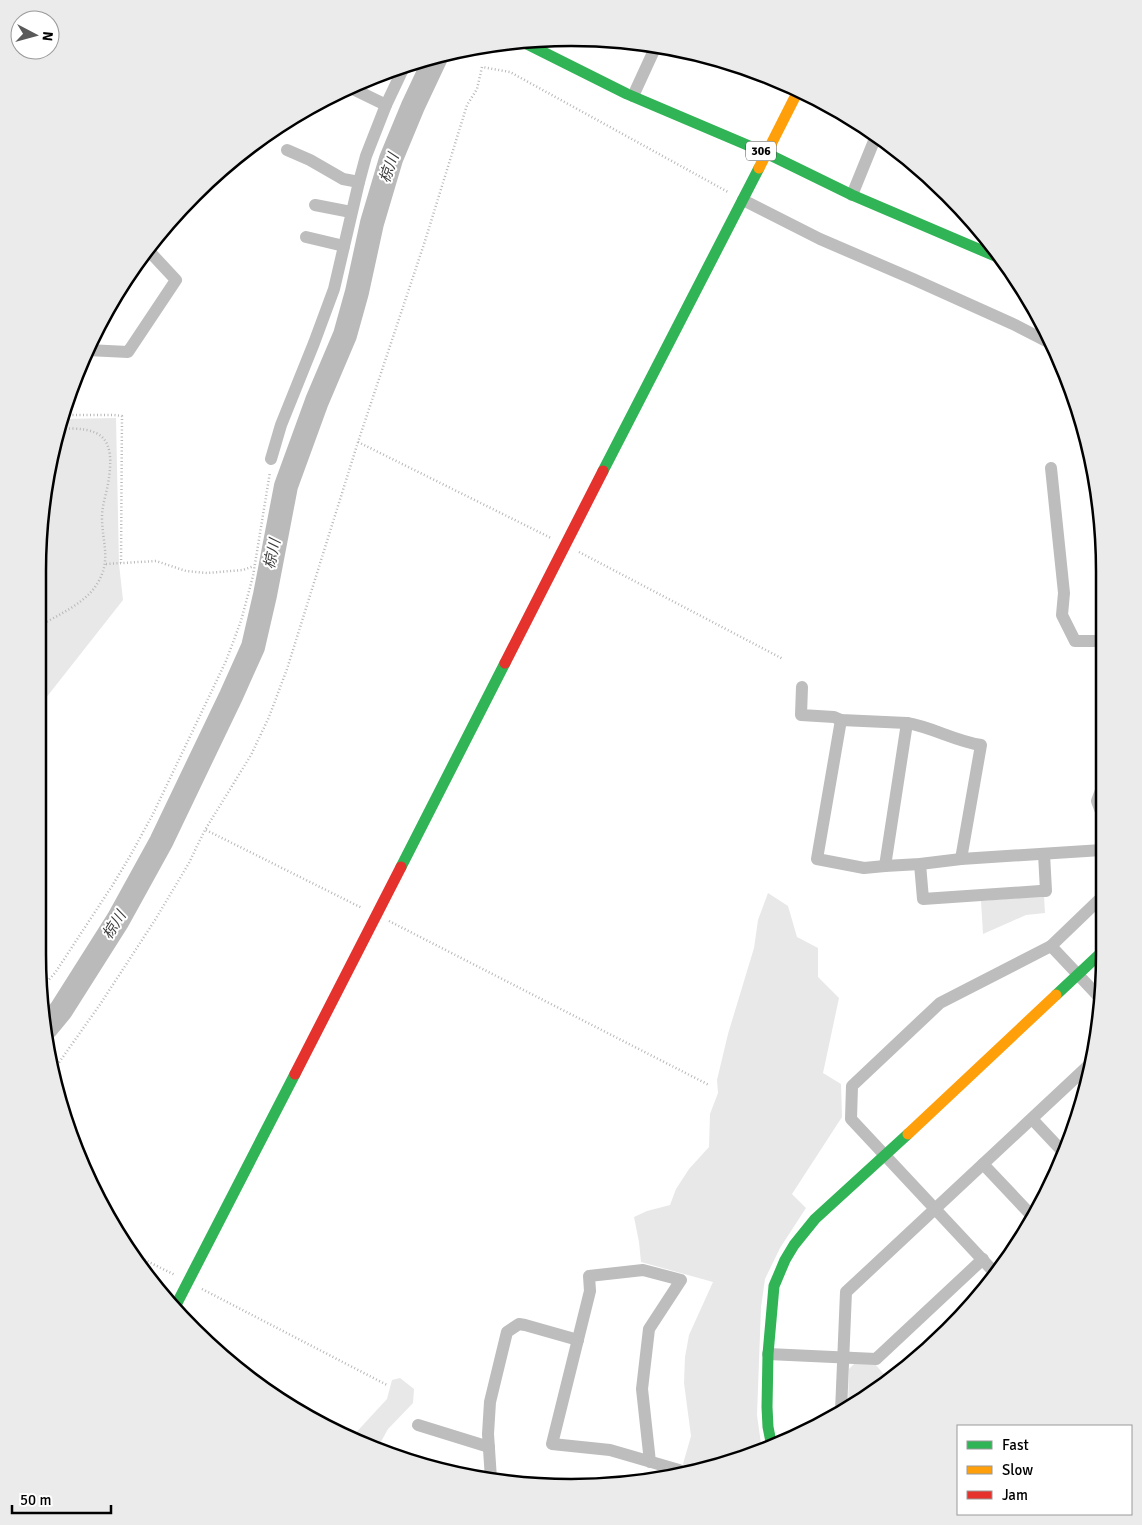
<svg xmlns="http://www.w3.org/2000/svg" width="1142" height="1525" viewBox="0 0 1142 1525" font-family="Signika,'Noto Sans JP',sans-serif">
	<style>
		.green { fill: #e8e8e8 }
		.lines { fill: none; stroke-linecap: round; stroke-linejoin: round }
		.river { stroke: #bababa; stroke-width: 24 }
		.path { stroke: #b8b8b8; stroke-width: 2.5; stroke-dasharray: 1 2.5; stroke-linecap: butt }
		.street { stroke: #bdbdbd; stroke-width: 12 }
		.fast { stroke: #30b455; stroke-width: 11 }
		.slow { stroke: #ff9f0a; stroke-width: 11 }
		.jam { stroke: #e5322d; stroke-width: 11 }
		.labels { text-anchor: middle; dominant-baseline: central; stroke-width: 4; stroke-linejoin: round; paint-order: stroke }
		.shield { fill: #fff; stroke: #4c4c4c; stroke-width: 1 }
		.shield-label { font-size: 12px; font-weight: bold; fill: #000 }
		.water-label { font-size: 15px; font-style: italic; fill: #3e3e3e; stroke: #fff }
		.rim { fill: none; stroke: #000; stroke-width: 2.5 }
	</style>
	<rect width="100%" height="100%" fill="#fff"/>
	<g class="green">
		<polygon points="116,418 119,564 123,600 38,708 39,536 56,433 61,419"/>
		<polygon points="768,893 788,906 797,937 818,948 818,977 839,998 823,1073 841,1084 842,1117 792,1194 806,1208 780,1248 765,1279 761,1307 757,1415 762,1451 743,1459 687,1470 683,1464 691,1436 684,1383 685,1357 689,1335 713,1282 641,1262 639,1242 634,1217 647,1211 670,1205 676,1189 689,1169 709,1147 710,1114 718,1093 717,1080 728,1034 754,948 758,920"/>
		<polygon points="1044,896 1045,913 1026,915 983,934 981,901"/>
		<polygon points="856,1362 874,1363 890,1381 848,1407 849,1369"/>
		<polygon points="400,1378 414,1389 413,1403 388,1429 378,1447 351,1438 387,1399 392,1380"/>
	</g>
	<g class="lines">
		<polyline class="river" points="47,1027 61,1010 118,920 161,842 231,696 253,647 265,595 286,486 317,401 345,335 357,292 372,223 391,159 413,106 437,55"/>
		<g class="path">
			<polyline points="62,415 114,415 122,416 121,563"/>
			<polyline points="358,442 551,538"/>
			<polyline points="579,552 783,659"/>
			<polyline points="106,564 156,561 186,571 207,573 243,570 254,566"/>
			<path d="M38 627C57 615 85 604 97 584 112 560 102 543 102 517 102 506 106 495 108 484 116 437 103 426 57 429"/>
			<polyline points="38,659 43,650 42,625"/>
			<polyline points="206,830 362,908"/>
			<polyline points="389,921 709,1085"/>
			<polyline points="42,987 55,973 112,886 129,858 153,814 226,661 241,621 253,576 270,472"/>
			<polyline points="53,1071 101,1003 155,920 189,863 197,846 205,830 251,755 269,717 287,669 358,442 425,241 467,105 477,89 482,67 510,72 728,192"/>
			<polyline points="135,1255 175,1275"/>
			<polyline points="202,1289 387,1385"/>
		</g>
		<g class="street">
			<polyline points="349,87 386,105"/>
			<polyline points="633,96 656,46"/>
			<polyline points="287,150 310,160 343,179 359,182"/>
			<polyline points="852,195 876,136"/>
			<polyline points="743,200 820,239 913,279 1013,324 1050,343"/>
			<polyline points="315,205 351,212"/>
			<polyline points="306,237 344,246"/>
			<polyline points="87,350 128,352 176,280 148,250"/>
			<polyline points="271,459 281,425 314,343 334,289 359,182 366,156 386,105 404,67"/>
			<polyline points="1051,468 1064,593 1062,615 1075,641 1101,641"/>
			<polyline points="802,687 801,715 834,717 841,720 907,723 885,866 920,864 961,859 1102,850"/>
			<polyline points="841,720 817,859 864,868 885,866"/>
			<path d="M907 723C932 727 955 741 981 745L961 859"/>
			<polyline points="1102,788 1097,801 1102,814"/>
			<polyline points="920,864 923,899 1040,891 1046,891 1044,854"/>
			<polyline points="1101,999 1051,946 1103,896"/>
			<polyline points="1032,1119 1064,1153"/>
			<polyline points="983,1164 1034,1218"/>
			<polyline points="995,1273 851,1119 852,1086 940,1003 1051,946"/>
			<polyline points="768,1354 876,1359 983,1259"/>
			<polyline points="841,1411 846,1292 1088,1066"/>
			<polyline points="418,1425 489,1447"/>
			<polyline points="650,1462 642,1389 649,1329 681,1280 643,1270 589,1276 590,1291 552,1444 610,1450 679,1470 680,1472"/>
			<polyline points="491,1479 488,1434 490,1402 507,1332 519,1324 525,1325 578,1340"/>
		</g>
		<g class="fast">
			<polyline points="521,41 627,94 766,153 852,195 1002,259"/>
			<polyline points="603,471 759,168"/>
			<polyline points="401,867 505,663"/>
			<polyline points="1056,995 1103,951"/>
			<polyline points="175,1307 295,1074"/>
			<polyline points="772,1447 768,1427 767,1407 768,1354 774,1286 785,1260 794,1245 815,1219 908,1134"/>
		</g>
		<g class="slow">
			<polyline points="759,168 798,91"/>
			<polyline points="908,1134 1056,995"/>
		</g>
		<g class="jam">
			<polyline points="505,663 603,471"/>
			<polyline points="295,1074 401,867"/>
		</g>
	</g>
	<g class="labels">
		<rect class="shield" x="746" y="141.5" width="30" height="19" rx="4"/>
		<g class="shield-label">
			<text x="761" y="151">306</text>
		</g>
		<g class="water-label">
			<text transform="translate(389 168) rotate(-71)">椋川</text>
			<text transform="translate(272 554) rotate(-78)">椋川</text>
			<text transform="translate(114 925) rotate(-58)">椋川</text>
		</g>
	</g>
	<path d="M0 0H1142V1525H0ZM571 46H571A525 525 0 0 1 1096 571V954A525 525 0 0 1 571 1479H571A525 525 0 0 1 46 954V571A525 525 0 0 1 571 46Z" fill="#ebebeb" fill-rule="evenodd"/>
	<path class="rim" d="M571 46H571A525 525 0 0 1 1096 571V954A525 525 0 0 1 571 1479H571A525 525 0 0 1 46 954V571A525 525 0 0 1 571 46Z"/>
	<rect x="957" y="1425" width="175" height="90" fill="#ffffff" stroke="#999999"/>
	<rect x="967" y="1441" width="25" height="8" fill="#30b455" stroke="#999999"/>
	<text x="1002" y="1450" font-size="15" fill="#000000">Fast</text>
	<rect x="967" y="1466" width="25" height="8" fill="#ff9f0a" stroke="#999999"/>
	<text x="1002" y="1475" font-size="15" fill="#000000">Slow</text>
	<rect x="967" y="1491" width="25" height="8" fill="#e5322d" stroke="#999999"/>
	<text x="1002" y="1500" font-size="15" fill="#000000">Jam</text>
	<g transform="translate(35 35) rotate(96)"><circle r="24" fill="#ffffff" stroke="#999999"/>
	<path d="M0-4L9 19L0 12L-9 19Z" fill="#595959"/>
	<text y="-8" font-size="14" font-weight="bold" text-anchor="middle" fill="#000000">N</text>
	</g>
	<path d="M12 1505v8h99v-8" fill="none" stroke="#000000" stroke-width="2.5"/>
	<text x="20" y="1505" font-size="15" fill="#000000" stroke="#ffffff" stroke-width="4" paint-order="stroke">50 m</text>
</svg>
